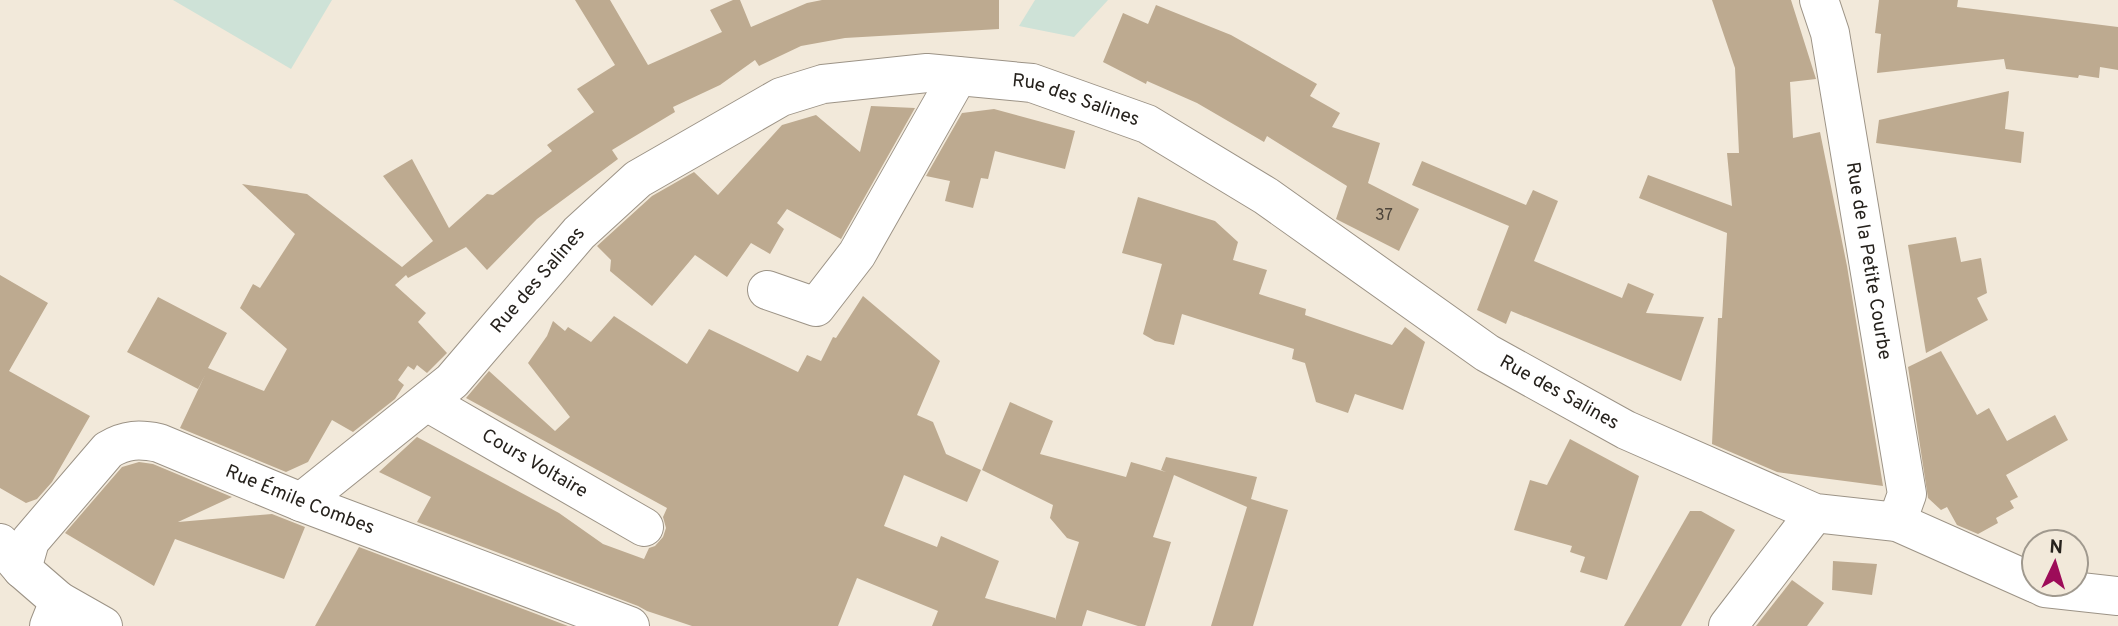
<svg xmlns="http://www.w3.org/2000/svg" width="2118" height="626" viewBox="0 0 2118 626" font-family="Overpass,sans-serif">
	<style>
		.green { fill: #cee2d7 }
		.building { fill: #bdaa90 }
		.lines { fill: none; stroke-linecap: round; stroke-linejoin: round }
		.minor-casing { stroke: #9c9386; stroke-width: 40 }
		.major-casing { stroke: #9c9386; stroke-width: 40 }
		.minor { stroke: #fff; stroke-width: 38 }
		.major { stroke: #fff; stroke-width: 38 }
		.labels { text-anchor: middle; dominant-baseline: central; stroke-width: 5; stroke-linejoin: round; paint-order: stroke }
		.number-label { font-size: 16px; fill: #4c443a }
		.street-label { font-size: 19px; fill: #26221d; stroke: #f2e9da }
	</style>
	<rect width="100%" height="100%" fill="#f2e9da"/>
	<g class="green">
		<polygon points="173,0 332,0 291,69"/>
		<polygon points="1035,0 1108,0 1074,37 1019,26"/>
	</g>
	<g class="building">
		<polygon points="575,0 610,0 648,65 722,32 710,10 733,0 740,0 751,27 807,3 822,0 999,0 999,29 845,38 801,46 759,66 755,60 720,85 673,107 675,112 612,150 618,159 537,219 487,270 466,247 408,278 406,275 395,285 426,313 418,322 447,353 427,373 417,365 414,370 408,366 398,380 404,385 395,399 353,432 332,420 308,462 286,472 180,428 205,375 198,389 127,352 158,297 227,333 208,368 264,391 287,349 240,308 253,284 260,288 295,234 242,184 307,194 402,267 433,241 383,176 412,159 449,228 487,194 493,195 552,151 547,145 594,112 577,89 615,65"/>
		<polygon points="1712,0 1791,0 1816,79 1790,82 1793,138 1820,132 1847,266 1883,486 1777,472 1712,444 1718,318 1722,318 1727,233 1639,198 1648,175 1732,206 1727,153 1739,153 1735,68"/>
		<polygon points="1879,0 1958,0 1957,7 2118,27 2118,70 2100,67 2099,78 2079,75 2078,78 2006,69 2004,59 1877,73 1881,34 1875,33"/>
		<polygon points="1156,5 1231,35 1317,84 1310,96 1340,113 1332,127 1380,143 1368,183 1419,209 1399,251 1336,219 1347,186 1267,136 1264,142 1197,103 1147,81 1146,84 1103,62 1123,13 1148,24"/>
		<polygon points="2009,91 2005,129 2024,132 2021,163 1876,143 1879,120"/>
		<polygon points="871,106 915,108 841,239 787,209 777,223 784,229 770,254 751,243 727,277 695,255 652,306 610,271 611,260 597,246 652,196 694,172 718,195 782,125 816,115 860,152"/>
		<polygon points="994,109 1075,131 1065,169 995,151 988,179 981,178 973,208 945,201 950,181 926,176 962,113"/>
		<polygon points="1422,161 1526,205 1533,190 1558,201 1534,261 1622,298 1628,283 1654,294 1646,313 1704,317 1681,381 1511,311 1506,324 1477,310 1509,226 1412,185"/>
		<polygon points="1138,197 1215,221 1238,242 1233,260 1267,270 1259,294 1306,309 1305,315 1392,345 1405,327 1425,342 1403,410 1355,394 1348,413 1316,402 1305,363 1292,359 1294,349 1182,314 1174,345 1155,341 1143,334 1162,264 1122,253"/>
		<polygon points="1956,237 1961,262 1981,258 1987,293 1977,298 1988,320 1926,353 1908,245"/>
		<polygon points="0,275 48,303 9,371 90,416 52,482 37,499 26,503 0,488"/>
		<polygon points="863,296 940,361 917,415 933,422 946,454 981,470 967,502 904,475 884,526 937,547 941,536 999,561 985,598 1055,618 1055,620 1079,542 1067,538 1050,518 1053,505 982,470 1010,402 1053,421 1040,454 1126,477 1131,462 1166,472 1161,470 1166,457 1257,477 1251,499 1288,510 1253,626 1211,626 1247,507 1174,475 1153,537 1171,542 1145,626 1138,626 1087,610 1082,626 932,626 938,611 857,578 838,626 692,626 647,611 638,606 417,522 431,497 379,472 417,437 559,513 603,544 644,559 649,548 655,546 663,537 666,528 663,517 667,508 466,398 489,371 555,431 570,417 528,363 547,336 553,321 565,331 568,327 591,342 614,316 687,364 709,329 798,372 807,355 821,361 833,337 836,338"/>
		<polygon points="1941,351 1977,415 1989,408 2007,441 2055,415 2068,440 2006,475 2018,497 2010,501 2014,508 1996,518 1998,523 1978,534 1957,525 1947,507 1941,510 1928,498 1908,367"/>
		<polygon points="1570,439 1639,476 1607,580 1580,572 1585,557 1570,552 1572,546 1514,530 1530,480 1547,485"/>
		<polygon points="139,462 153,464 232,497 178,522 272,514 305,527 284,579 175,539 154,586 65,533 122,467"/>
		<polygon points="1690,511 1701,511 1735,530 1681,626 1624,626"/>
		<polygon points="359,547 568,626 315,626"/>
		<polygon points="1833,561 1877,564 1872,595 1832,590"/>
		<polygon points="1792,580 1824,603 1807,626 1756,626"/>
	</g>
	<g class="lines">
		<g class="minor-casing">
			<g id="minor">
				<path id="s1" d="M1819 0 1830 33 1907 494 1897 522"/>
				<polyline points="767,290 816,307 857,254 958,76"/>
				<path id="s2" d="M427 402 644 527"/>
				<path id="s3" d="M301 502 452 381 579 233 638 179 781 97 823 84 927 73 1032 83 1147 124 1266 196 1487 353 1626 430 1815 513 1897 522 2034 583"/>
				<path id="s4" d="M22 569 30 541 108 450C126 439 140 439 159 443L301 502 630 626"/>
				<polyline points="2037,584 2045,588 2118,596"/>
				<polyline points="49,626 59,601"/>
				<polyline points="1728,626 1815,513"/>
			</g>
		</g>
		<g class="major-casing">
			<polyline id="major" points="0,543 22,569 59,601 103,626"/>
		</g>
		<use href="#minor" class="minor"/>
		<use href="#major" class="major"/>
	</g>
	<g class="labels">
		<g class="number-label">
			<text x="1384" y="216">37</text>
		</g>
		<g class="street-label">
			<text stroke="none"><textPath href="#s3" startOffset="934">Rue des Salines</textPath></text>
			<text stroke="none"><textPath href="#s1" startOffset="266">Rue de la Petite Courbe</textPath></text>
			<text stroke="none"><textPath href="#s3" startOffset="326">Rue des Salines</textPath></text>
			<text stroke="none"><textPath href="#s3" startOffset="1502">Rue des Salines</textPath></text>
			<text stroke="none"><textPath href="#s2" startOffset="124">Cours Voltaire</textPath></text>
			<text stroke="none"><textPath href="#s4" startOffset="354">Rue Émile Combes</textPath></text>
		</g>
	</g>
	<g transform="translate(2055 563) rotate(4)"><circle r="33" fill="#f2e9da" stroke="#a0998e" stroke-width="2"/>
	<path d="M0-5L12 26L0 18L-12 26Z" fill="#9d0c59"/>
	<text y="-10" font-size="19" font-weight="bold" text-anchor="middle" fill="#26221d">N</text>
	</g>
</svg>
